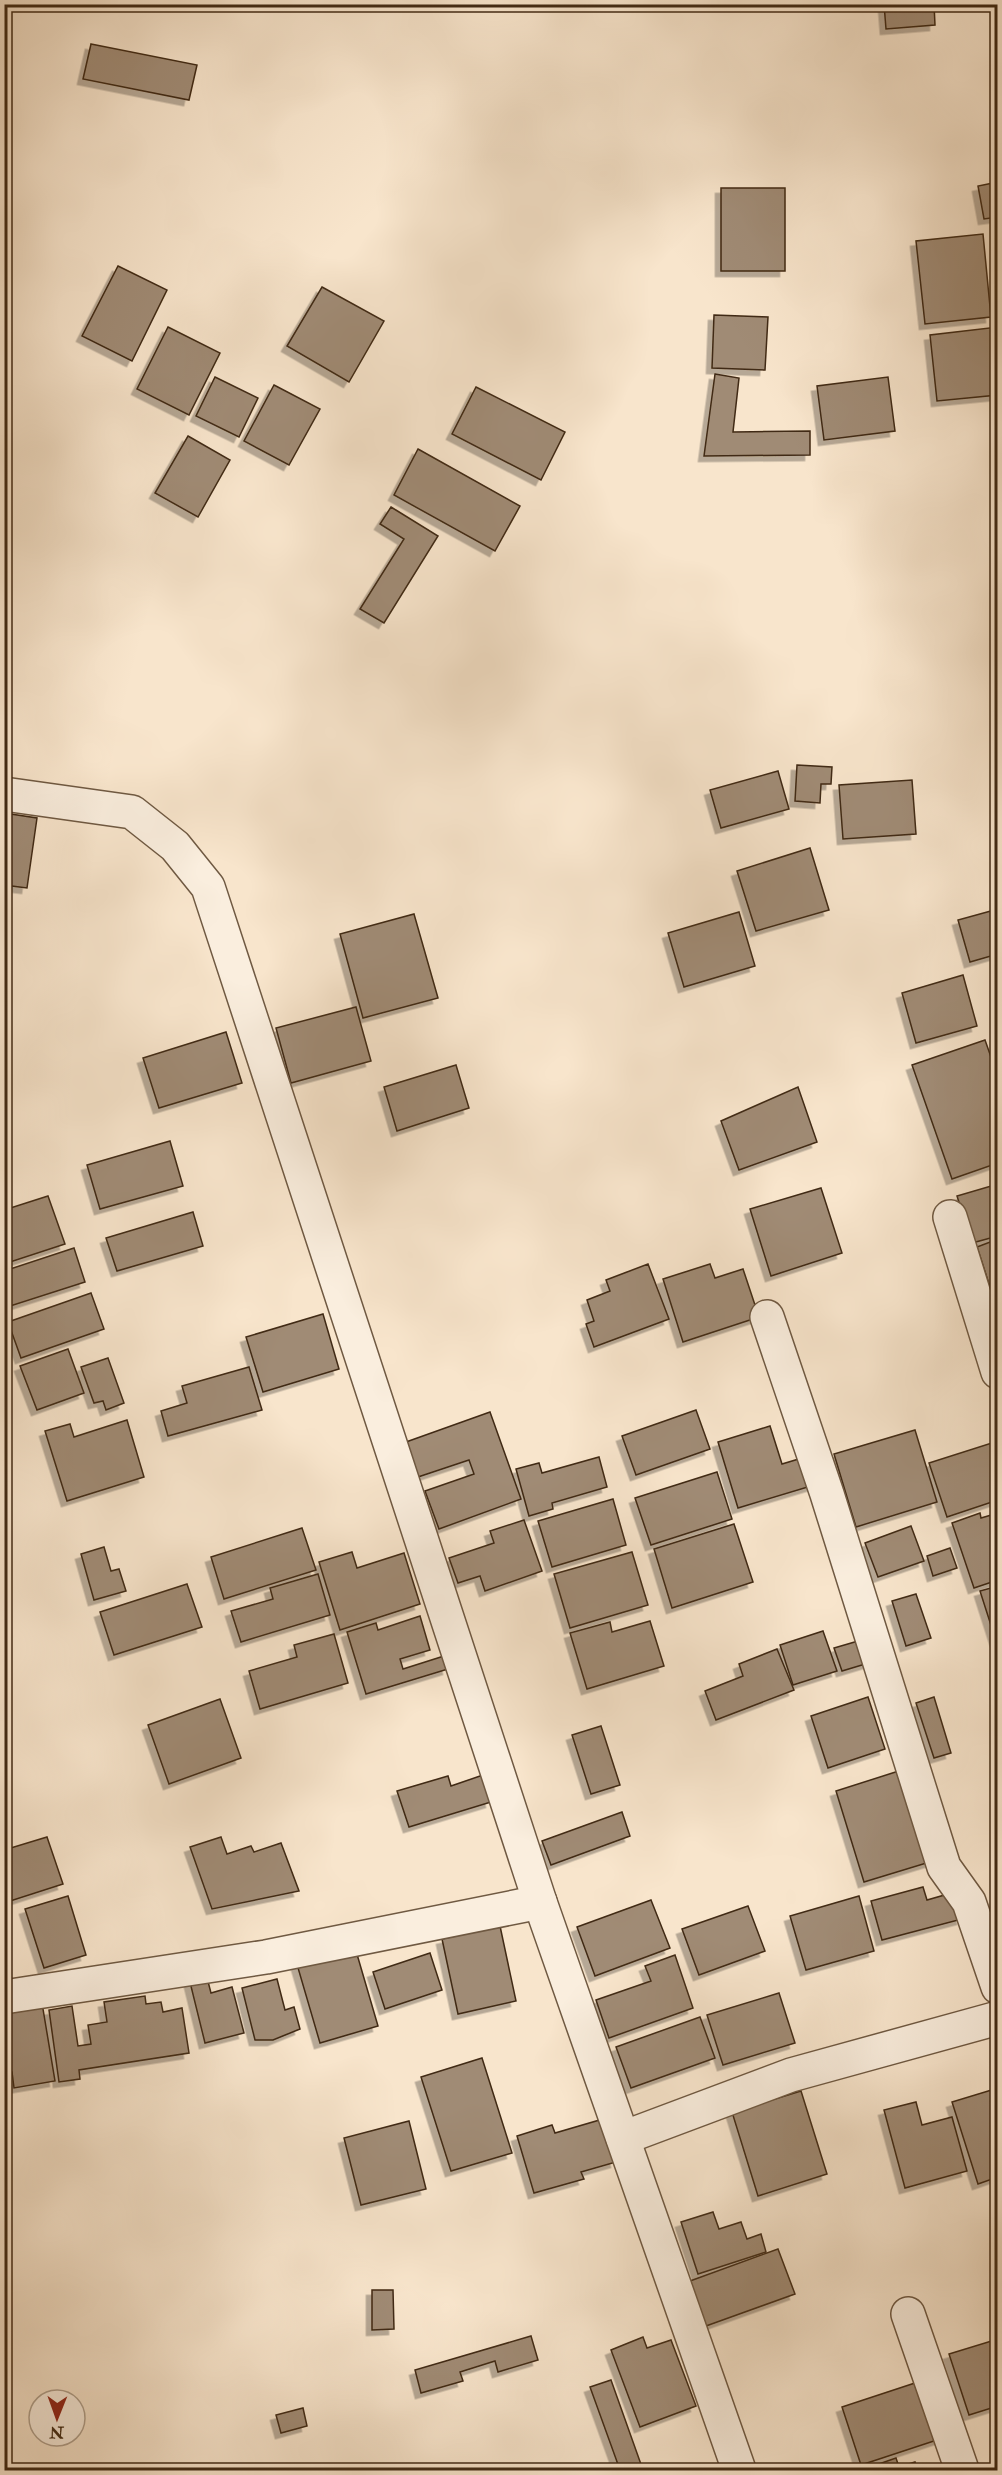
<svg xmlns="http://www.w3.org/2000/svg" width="1002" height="2475" viewBox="0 0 1002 2475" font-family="'IM FELL Double Pica',serif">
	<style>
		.building { fill: #a08b74; stroke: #412a14; stroke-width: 1.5; filter: url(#shadow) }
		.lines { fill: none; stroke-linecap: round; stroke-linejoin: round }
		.minor-casing { stroke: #6f5942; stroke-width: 36 }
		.minor { stroke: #faeede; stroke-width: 33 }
	</style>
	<defs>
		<filter id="shadow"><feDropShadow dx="-5.5" dy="5.5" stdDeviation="0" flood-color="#0004"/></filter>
	</defs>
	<rect width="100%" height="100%" fill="#f8e5cc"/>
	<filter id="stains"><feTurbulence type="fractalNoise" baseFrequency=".00333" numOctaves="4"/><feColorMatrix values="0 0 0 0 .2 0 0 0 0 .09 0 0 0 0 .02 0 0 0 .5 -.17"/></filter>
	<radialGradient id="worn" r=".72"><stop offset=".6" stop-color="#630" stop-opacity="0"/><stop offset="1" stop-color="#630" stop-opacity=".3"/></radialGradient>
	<g class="building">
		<polygon points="884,4 934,4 935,25 886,29"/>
		<polygon points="91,44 197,65 189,100 83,79"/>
		<polygon points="998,182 998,217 984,219 978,186"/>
		<rect x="721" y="188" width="64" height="83"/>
		<polygon points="983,234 991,317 925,324 916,241"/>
		<polygon points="118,266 167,290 132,361 82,336"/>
		<polygon points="322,287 384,321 349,382 287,346"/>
		<polygon points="714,315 768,317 765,370 712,368"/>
		<polygon points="168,327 220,353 189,415 137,389"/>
		<polygon points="998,327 998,395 937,401 930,335"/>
		<polygon points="715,374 739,378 733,432 810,431 810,455 704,456"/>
		<polygon points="215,377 258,398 239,437 196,416"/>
		<polygon points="888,377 895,431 824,440 817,386"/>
		<polygon points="274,385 320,409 289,465 244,441"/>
		<polygon points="476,387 565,432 541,480 452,434"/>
		<polygon points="188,436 230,460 198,517 155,493"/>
		<polygon points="418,449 520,506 495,551 394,495"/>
		<polygon points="391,507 438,536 384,623 360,609 404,539 380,524"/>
		<polygon points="797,765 832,767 831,784 821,784 820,803 795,801"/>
		<polygon points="778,771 789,809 721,828 710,790"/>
		<polygon points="912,780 916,834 843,839 839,785"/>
		<polygon points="4,813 37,818 27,888 4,885"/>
		<polygon points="810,848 829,910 756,931 737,871"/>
		<polygon points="998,909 998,954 970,962 958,920"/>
		<polygon points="739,912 755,966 684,987 668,933"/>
		<polygon points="414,914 438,998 363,1018 340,934"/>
		<polygon points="963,975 977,1026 916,1043 902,993"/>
		<polygon points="356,1007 371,1061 291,1083 276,1028"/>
		<polygon points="226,1032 242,1083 159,1108 143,1058"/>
		<polygon points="985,1040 998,1077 998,1163 952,1179 912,1065"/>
		<polygon points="456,1065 469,1108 397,1131 384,1087"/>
		<polygon points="798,1087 817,1142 739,1170 721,1121"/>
		<polygon points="170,1141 183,1186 100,1209 87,1165"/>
		<polygon points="998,1184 998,1236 972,1243 957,1196"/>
		<polygon points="821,1188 842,1253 771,1276 750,1209"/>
		<polygon points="48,1196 65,1244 4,1264 4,1210"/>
		<polygon points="193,1212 203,1246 117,1271 106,1238"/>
		<polygon points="998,1239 998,1284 990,1287 977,1247"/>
		<polygon points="74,1248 85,1282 4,1308 4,1271"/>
		<polygon points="648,1264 669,1319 594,1347 586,1324 594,1321 587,1300 610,1291 606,1280"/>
		<polygon points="710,1264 715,1278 743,1269 759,1317 683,1342 663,1279"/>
		<polygon points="91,1293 104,1329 21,1358 8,1322"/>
		<polygon points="323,1314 339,1369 263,1392 246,1337"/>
		<polygon points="68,1349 84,1393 37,1410 20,1366"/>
		<polygon points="108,1358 124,1403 106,1410 103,1401 94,1403 81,1367"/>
		<polygon points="249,1367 262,1410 168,1436 161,1411 187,1403 182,1386"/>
		<polygon points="696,1410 710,1449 636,1475 622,1436"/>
		<polygon points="490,1412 521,1499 439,1529 425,1491 474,1474 469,1460 418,1477 406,1442"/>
		<polygon points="127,1420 144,1477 67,1501 45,1431 70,1424 74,1437"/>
		<polygon points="770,1426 782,1464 812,1455 821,1483 738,1508 718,1442"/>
		<polygon points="915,1430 937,1502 856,1527 834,1454"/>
		<polygon points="998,1441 998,1500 947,1517 929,1463"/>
		<polygon points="599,1457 607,1487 552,1503 553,1509 529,1516 516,1469 539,1463 542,1473"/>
		<polygon points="717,1472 732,1519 651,1545 635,1498"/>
		<polygon points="613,1499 626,1545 552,1567 538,1521"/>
		<polygon points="980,1513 981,1518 998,1513 998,1580 974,1588 952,1523"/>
		<polygon points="524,1520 542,1571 485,1591 480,1576 458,1583 449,1558 494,1543 490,1531"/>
		<polygon points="734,1524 753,1582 672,1608 654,1549"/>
		<polygon points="911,1526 924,1561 878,1577 865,1543"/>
		<polygon points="302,1528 316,1570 224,1599 211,1557"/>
		<polygon points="104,1547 111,1571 119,1569 126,1591 94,1600 81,1554"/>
		<polygon points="950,1548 957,1568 933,1576 927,1556"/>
		<polygon points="352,1552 357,1568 404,1553 420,1604 340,1630 319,1562"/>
		<polygon points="632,1552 648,1605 570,1628 554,1574"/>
		<polygon points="318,1574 330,1615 241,1642 231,1611 273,1599 270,1588"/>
		<polygon points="187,1584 202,1627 114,1655 100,1612"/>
		<polygon points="998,1586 998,1641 996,1641 980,1591"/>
		<polygon points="916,1594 931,1638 906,1646 892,1601"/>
		<polygon points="420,1616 430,1650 400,1659 403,1669 444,1656 448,1669 366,1694 347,1632 376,1623 378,1630"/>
		<polygon points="650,1621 664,1666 587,1689 570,1633 610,1622 612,1632"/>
		<polygon points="823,1631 837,1671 793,1685 780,1645"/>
		<polygon points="334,1634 348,1683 260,1709 249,1671 297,1657 294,1645"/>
		<polygon points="865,1639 872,1662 842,1671 834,1648"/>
		<polygon points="777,1649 794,1690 716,1720 705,1691 743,1676 739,1664"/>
		<polygon points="868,1697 885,1749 828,1768 811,1716"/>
		<polygon points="934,1697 951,1753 934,1758 916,1703"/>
		<polygon points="220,1699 241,1758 169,1784 148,1725"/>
		<polygon points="601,1726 620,1785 591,1794 572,1735"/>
		<polygon points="905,1769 933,1861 864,1882 836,1791"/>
		<polygon points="483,1775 491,1802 409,1827 397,1791 448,1776 451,1786"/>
		<polygon points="622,1812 630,1836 551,1865 542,1841"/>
		<polygon points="47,1837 63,1884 4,1903 4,1850"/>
		<polygon points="221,1837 227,1854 251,1846 254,1852 281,1843 299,1891 212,1909 190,1847"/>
		<polygon points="923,1887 927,1900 955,1892 962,1919 882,1940 871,1901"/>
		<polygon points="68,1896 86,1955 44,1968 25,1909"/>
		<polygon points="859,1896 874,1951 806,1970 790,1916"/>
		<polygon points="651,1900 670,1948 595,1976 577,1927"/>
		<polygon points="748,1906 765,1951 699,1975 682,1929"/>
		<polygon points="500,1926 516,2001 458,2014 442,1939"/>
		<polygon points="354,1944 378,2026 320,2043 296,1961"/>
		<polygon points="430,1953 442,1990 385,2009 373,1972"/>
		<polygon points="675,1955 693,2008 609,2038 596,2000 651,1981 645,1966"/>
		<polygon points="204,1966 211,1993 232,1987 244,2033 205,2043 187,1970"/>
		<polygon points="277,1979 285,2010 294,2007 300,2029 273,2040 255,2040 242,1988"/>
		<polygon points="779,1993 795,2043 723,2065 707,2015"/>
		<polygon points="145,1996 146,2004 161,2002 163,2012 182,2008 189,2053 79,2070 80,2079 59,2082 49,2010 72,2006 78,2046 91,2044 88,2025 107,2022 104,2002"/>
		<polygon points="42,2003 55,2081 14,2088 12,2072 4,2073 4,2010"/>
		<polygon points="700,2017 715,2058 631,2088 616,2047"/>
		<polygon points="482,2058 512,2153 451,2171 421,2077"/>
		<polygon points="998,2088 998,2177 978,2184 952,2102"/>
		<polygon points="801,2091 827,2174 758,2196 732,2112"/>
		<polygon points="916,2102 922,2125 952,2117 967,2171 905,2188 884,2110"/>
		<polygon points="603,2119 616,2162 581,2172 584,2179 534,2193 517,2136 552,2125 555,2133"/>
		<polygon points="409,2121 426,2189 361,2205 344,2138"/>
		<polygon points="713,2212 719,2229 741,2222 747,2239 761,2234 766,2252 698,2274 681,2222"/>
		<polygon points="778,2249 795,2294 706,2326 690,2281"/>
		<polygon points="372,2290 393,2290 394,2329 372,2330"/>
		<polygon points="531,2336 538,2360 498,2372 495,2361 460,2372 463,2381 421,2393 415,2370"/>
		<polygon points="643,2337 647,2348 671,2340 696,2406 640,2427 611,2350"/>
		<polygon points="998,2339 998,2406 969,2415 949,2354"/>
		<polygon points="611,2380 643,2470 620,2470 590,2387"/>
		<polygon points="924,2380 943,2438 861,2465 842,2407"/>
		<polygon points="303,2408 307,2426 281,2433 276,2415"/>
		<polygon points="896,2458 899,2467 915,2462 918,2470 871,2470 870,2467"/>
	</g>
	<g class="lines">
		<g class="minor-casing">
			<g id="minor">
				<polyline points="4,794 132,812 175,846 208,887 540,1902 739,2470"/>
				<polyline points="950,1217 998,1372"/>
				<polyline points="767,1317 827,1494 944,1867 969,1902 998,1987"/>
				<polyline points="4,1997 266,1957 540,1902"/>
				<polyline points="623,2138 791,2075 998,2018"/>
				<polyline points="908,2314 962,2470"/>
			</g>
		</g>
		<use href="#minor" class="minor"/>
	</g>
	<rect width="1002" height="2475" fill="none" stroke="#f8e5cc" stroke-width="24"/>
	<rect x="6" y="6" width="990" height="2463" fill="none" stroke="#412a14" stroke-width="3"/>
	<rect x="12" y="12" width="978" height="2451" fill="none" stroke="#412a14" stroke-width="1.5"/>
	<g transform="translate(57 2418) rotate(181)"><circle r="28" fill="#faeede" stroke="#b0a08d" stroke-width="1.5"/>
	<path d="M0-4.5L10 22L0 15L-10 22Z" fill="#8f2418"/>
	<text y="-9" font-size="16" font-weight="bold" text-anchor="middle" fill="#412a14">N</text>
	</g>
	<rect width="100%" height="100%" filter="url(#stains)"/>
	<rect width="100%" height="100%" fill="url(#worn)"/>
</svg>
